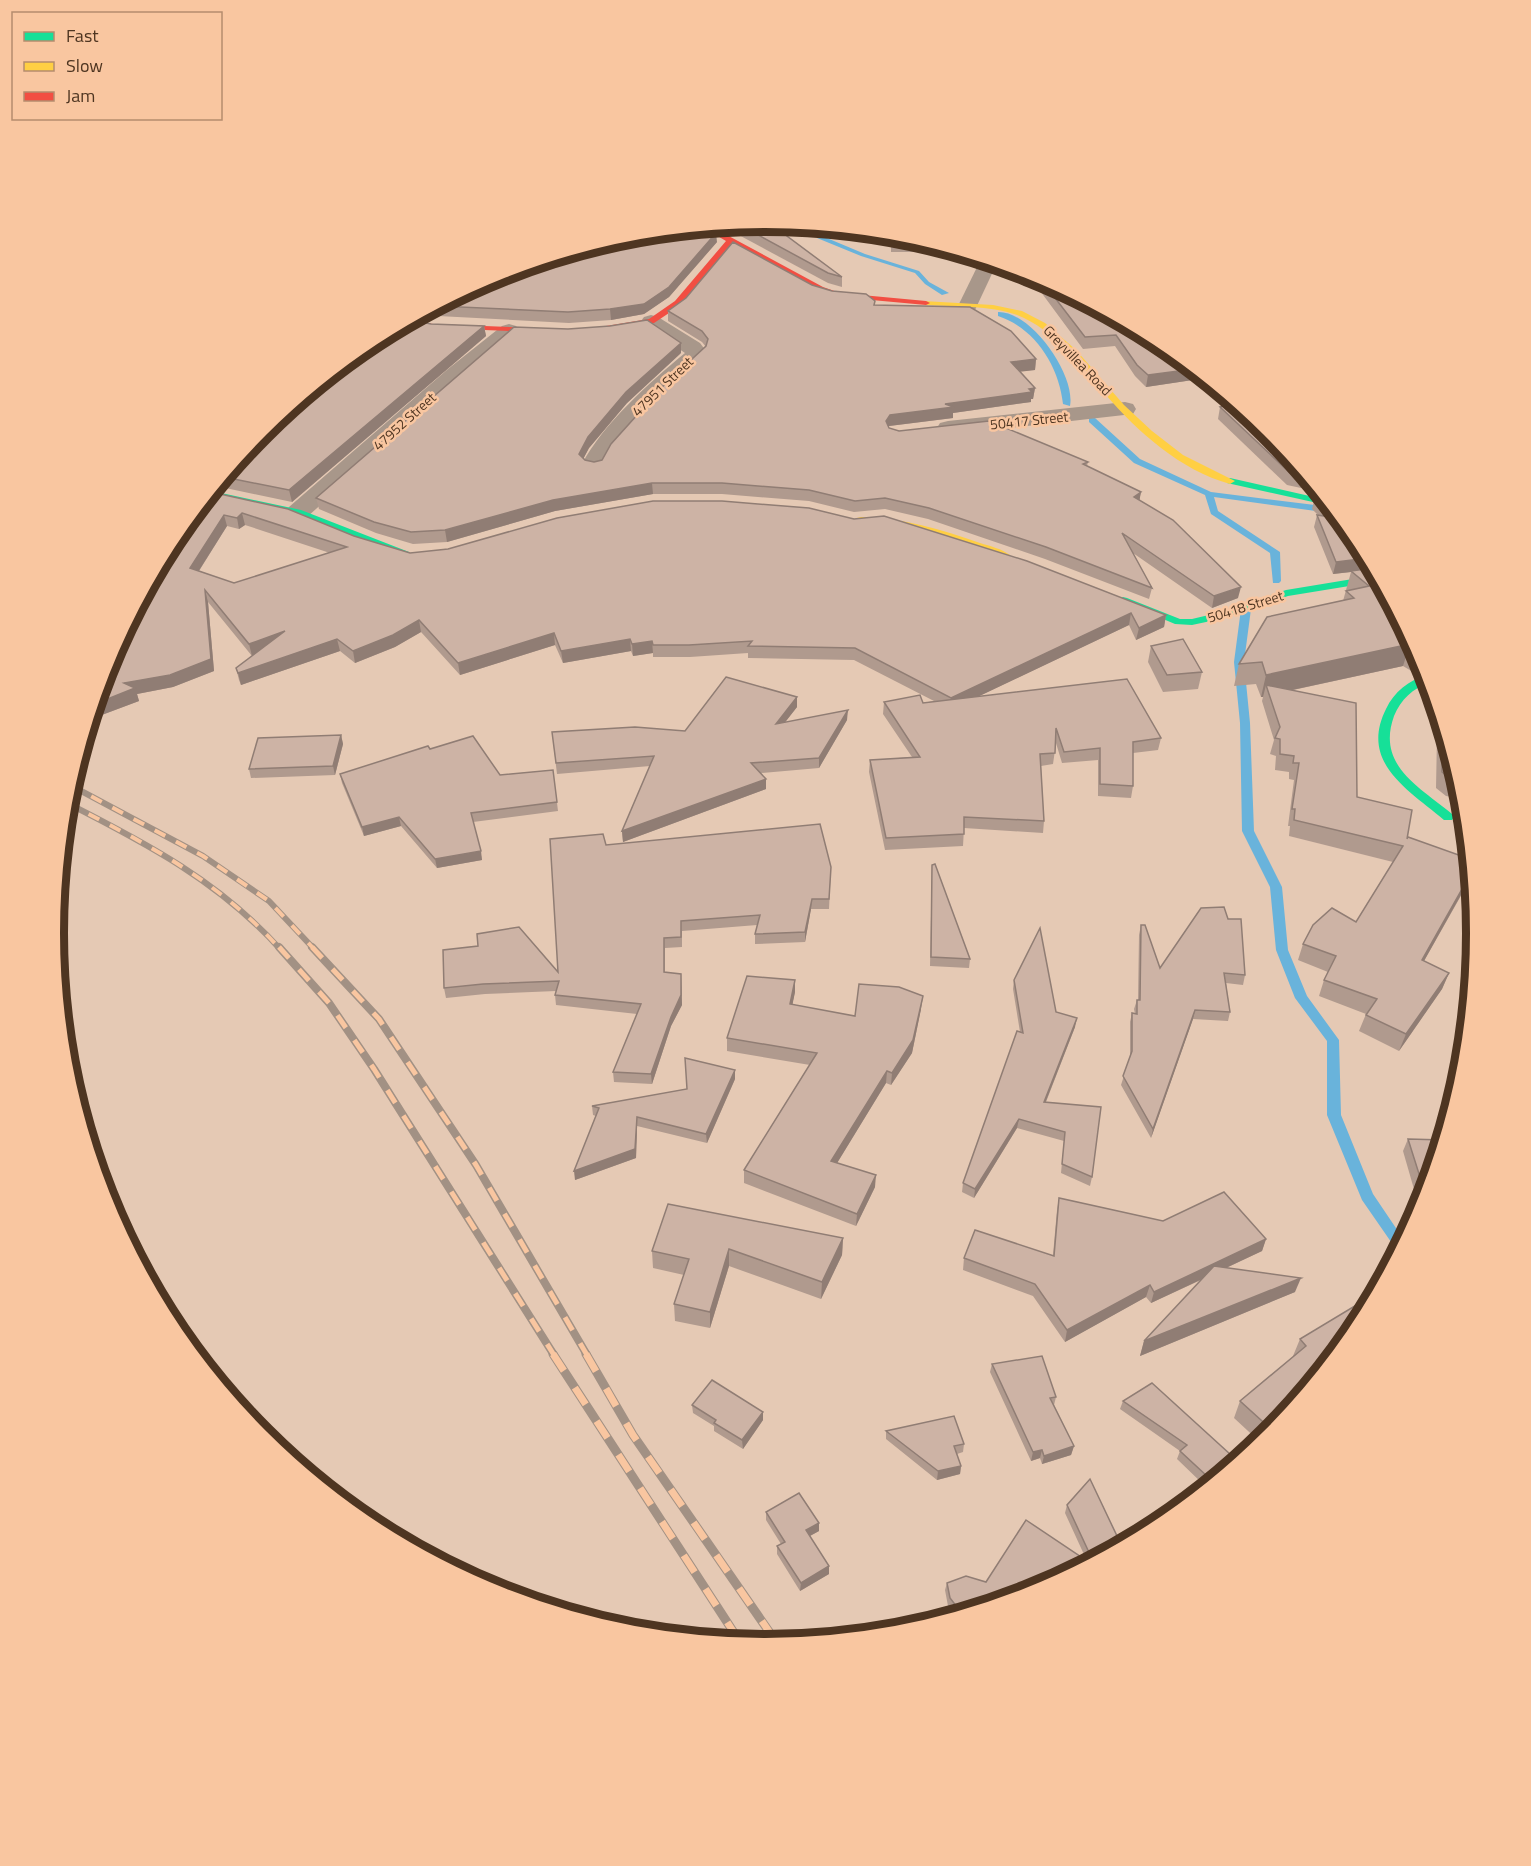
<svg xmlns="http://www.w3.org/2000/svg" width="1531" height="1866" viewBox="0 0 1531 1866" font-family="'Titillium Web',sans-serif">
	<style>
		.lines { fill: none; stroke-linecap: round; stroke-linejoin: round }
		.stream { fill: #69b3db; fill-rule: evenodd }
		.street { fill: #a8978a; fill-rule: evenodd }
		.fast { fill: #16e098; fill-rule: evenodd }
		.slow { fill: #ffcf43; fill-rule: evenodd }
		.jam { fill: #f24e42; fill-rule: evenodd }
		.rail-far2-casing { stroke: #a29184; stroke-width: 6 }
		.rail-far1-casing { stroke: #a29184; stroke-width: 8 }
		.rail-casing { stroke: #a29184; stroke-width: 9 }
		.rail-far2 { stroke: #f9c6a0; stroke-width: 4; stroke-dasharray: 12; stroke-linecap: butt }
		.rail-far1 { stroke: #f9c6a0; stroke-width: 5; stroke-dasharray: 15; stroke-linecap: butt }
		.rail { stroke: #f9c6a0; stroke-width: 7; stroke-dasharray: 20; stroke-linecap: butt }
		.wall { fill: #b09a8e; fill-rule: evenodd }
		.shaded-wall { fill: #907d74 }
		.building { fill: #cdb3a5; stroke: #907d74; stroke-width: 1.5; fill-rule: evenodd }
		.labels { text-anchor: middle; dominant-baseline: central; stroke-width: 5; stroke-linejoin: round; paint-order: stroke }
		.far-street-label { font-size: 14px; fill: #4e3521; stroke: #f9c6a0 }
		.rim { fill: none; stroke: #4e3521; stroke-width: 8 }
	</style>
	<rect width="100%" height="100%" fill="#e5c9b4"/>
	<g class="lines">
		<g class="stream">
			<polygon points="815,227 821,227 822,236 865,254 919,271 929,282 949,293 942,295 925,284 915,273 861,256 817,238"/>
			<path d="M998 312C1031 311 1076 375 1070 406L1063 404C1059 366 1035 328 998 316Z"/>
			<polygon points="1089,418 1095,418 1140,459 1211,492 1323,506 1327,509 1323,512 1214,497 1218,511 1280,552 1281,581 1279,583 1273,583 1270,553 1211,514 1205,495 1134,463 1089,422"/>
			<polygon points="1246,606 1251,609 1244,662 1250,723 1254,831 1282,887 1288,950 1307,996 1339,1040 1341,1115 1373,1194 1404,1240 1398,1252 1362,1200 1327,1115 1327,1041 1295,998 1276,950 1270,887 1242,831 1240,723 1234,662 1241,609"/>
		</g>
		<g class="street">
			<polygon points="981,259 997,263 975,310 961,310 958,306"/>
			<path d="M651 315 658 317 700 343 706 351 705 355 664 393 610 454 602 469 594 471 586 469 582 464C603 424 650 382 685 353L644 325 641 321 644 317Z"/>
			<polygon points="509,324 516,326 519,330 516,334 463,378 307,517 298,519 289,517 286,512 289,507 448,369 502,326"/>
			<polygon points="1125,402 1133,404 1136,409 1133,414 948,435 940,433 937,428 940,423 948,421"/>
		</g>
		<g class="fast">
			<polygon points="1230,478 1327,500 1331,506 1227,483 1227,479"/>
			<polygon points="212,491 301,510 409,552 404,555 362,542 295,514 208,496"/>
			<polygon points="1377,575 1380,581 1288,596 1220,619 1192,625 1175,624 1118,600 1123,597 1127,598 1180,619 1192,619 1213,614 1286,590"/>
			<path d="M1427 675 1429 682C1413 689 1401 699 1394 716 1376 766 1420 787 1452 814L1454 817 1452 820H1444C1409 790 1359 763 1386 709 1394 692 1409 680 1427 675Z"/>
		</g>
		<g class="slow">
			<path d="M923 301 993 305 1022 311 1045 323 1076 350 1124 405 1152 431 1183 455 1235 481 1230 484C1180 470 1138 432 1105 394 1079 364 1055 330 1017 315 989 305 956 307 926 305L922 303Z"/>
			<path d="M861 517C903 518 941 529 980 543 990 546 1002 549 1010 555L1009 557H1001L916 529 857 522V518Z"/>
		</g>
		<g class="jam">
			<polygon points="712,227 823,287 840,293 926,301 930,303 926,305 839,297 817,291 732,244 681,305 654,323 603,330 603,326 606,326 649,319 675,301 726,241 704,228"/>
			<polygon points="410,320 433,324 557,329 561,331 557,333 433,328 403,324"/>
		</g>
		<g class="rail-far2-casing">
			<g id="rail-far2">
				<polyline points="70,785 203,856 269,901 314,949"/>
				<path d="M67 803C146 843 220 882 280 949"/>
			</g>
		</g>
		<g class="rail-far1-casing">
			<g id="rail-far1">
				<polyline points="279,947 329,1003 374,1069 554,1355"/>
				<polyline points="312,947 379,1019 476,1165 587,1355"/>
			</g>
		</g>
		<g class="rail-casing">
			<g id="rail">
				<polyline points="553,1354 740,1642"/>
				<polyline points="586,1354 633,1435 777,1643"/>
			</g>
		</g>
		<use href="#rail-far2" class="rail-far2"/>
		<use href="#rail-far1" class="rail-far1"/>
		<use href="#rail" class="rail"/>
	</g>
	<g class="wall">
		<polygon points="766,222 842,277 842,287 828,283 722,226"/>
		<polygon points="905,235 943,247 943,249 941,249 941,252 891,252 891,239"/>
		<polygon points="717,242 669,297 644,314 611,320 569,323 419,315 494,276"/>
		<polygon points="1025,275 1038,276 1161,342 1206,378 1146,387 1135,376 1115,346 1083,349 1038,288 1023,286"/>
		<polygon points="812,285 875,305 1036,359 1035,370 1020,371 1035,388 1033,399 1031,399 1031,402 953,413 953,418 889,426 889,428 899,431 1088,462 1087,466 1141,492 1139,500 1238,598 1212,608 1133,553 1152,588 1149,599 1045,559 928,519 885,509 854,512 809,501 722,494 653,494 555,511 447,542 413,544 376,533 319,509 316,498 681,353 627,403 589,448 583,459 585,460 594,462 602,460 706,347 702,342 668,321 668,311"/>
		<polygon points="431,324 484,326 486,336 292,502 216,486 263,430"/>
		<polygon points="1220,407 1269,430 1320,492 1287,485 1218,419"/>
		<path d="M211 492 410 553 1166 615 1164 627 1136 640 1129 625 979 696 1161 738 1158 750 1133 753V786L1131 798 1098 796V760L1062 763 1056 743 1053 764 1041 766 1044 821 1043 833 964 828 963 846 885 850 869 772 870 760 912 757 883 714 884 702 923 703 934 701 854 660 748 658V653L690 657H653V653L633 656 631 651 563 663 555 645 460 675 421 632 395 647 355 663 340 651 241 685 239 680 236 668 252 656 208 602 214 671 173 687 137 694 139 701 99 716 89 723 108 660ZM245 525 330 553 234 583 199 571 227 526 239 529Z"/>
		<polygon points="1315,497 1357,538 1370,562 1368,569 1373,568 1423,661 1425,669 1423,669 1422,662 1416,663 1413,672 1403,666 1293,690 1357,797 1407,839 1470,859 1471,878 1424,961 1449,973 1442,989 1399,1051 1359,1031 1366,1014 1319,996 1324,980 1328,972 1298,960 1303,944 1356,922 1393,862 1289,836 1290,826 1288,826 1294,780 1289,779 1289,772 1275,770 1276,756 1270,754 1274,740 1262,701 1263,697 1261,697 1256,684 1234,686 1239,664 1343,601 1351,572 1333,574 1314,527 1317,515 1318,515 1312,509"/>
		<polygon points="1151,646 1202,672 1198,689 1163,692 1148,662"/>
		<polygon points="1430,685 1463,795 1464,799 1446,796 1436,788 1437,736 1428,692"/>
		<polygon points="797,697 797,707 785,722 847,720 819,768 761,773 766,789 623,842 622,831 650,766 557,774 552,732 685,731"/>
		<polygon points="341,735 343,744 335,775 251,778 249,769"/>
		<polygon points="430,749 500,775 553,770 558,811 473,822 482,860 437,868 401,826 364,836 342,783 340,774"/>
		<polygon points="606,845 831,867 829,909 811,909 805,942 755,944 755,934 757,925 682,931 682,947 665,948 665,973 681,974 682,1005 671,1026 652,1084 614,1082 613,1072 637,1014 556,1005 555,995 556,991 485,994 446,998 444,988 558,972"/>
		<polygon points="932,865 970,959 969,968 930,966"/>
		<polygon points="1141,925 1160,968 1245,975 1243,985 1226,983 1230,1012 1228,1021 1193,1019 1151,1138 1121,1085 1130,1057 1130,1022 1132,1013 1135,1014 1134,1009 1137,1000 1138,1000 1139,935"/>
		<polygon points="795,980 795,992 792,1005 855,1016 921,1009 912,1053 891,1085 886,1083 837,1163 875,1187 856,1226 744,1183 744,1170 810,1065 727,1051 727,1038"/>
		<polygon points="1014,980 1075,1027 1046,1102 1101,1107 1092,1177 1090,1186 1061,1173 1064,1141 1017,1128 974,1198 962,1192 963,1183 1020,1032 1013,989"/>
		<polygon points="735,1079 707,1143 637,1126 636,1158 575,1180 596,1116 593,1115 592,1106 687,1089"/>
		<polygon points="1408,1139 1443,1140 1423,1206 1420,1210 1403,1151"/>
		<polygon points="1059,1198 1163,1221 1266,1239 1262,1251 1226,1268 1295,1292 1140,1356 1144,1341 1203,1279 1151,1303 1146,1297 1065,1342 1033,1296 963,1270 964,1258 1053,1255 1057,1210"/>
		<polygon points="843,1238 842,1255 821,1299 729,1266 710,1328 675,1321 674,1304 684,1275 653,1268 652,1251"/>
		<polygon points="1357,1329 1268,1436 1261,1443 1234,1418 1240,1401 1293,1357 1293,1356 1300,1339"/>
		<polygon points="992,1364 1056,1397 1054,1405 1074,1446 1071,1455 1042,1464 1040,1458 1031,1461 990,1372"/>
		<polygon points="1123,1401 1231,1455 1228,1463 1204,1485 1177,1459 1180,1451 1120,1409"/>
		<polygon points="692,1405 763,1420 743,1449 714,1431 714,1426 693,1413"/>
		<polygon points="886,1431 964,1444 963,1452 957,1454 961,1466 960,1474 937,1480 886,1439"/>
		<polygon points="1067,1505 1114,1544 1106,1554 1037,1590 955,1615 948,1606 945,1590 947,1583 986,1582 1087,1561 1065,1513"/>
		<polygon points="766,1512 819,1531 810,1536 829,1574 800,1591 777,1554 777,1546 781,1544 766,1520"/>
	</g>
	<g class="shaded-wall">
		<polygon points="716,233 717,242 669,297 644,314 611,320 610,309"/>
		<polygon points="484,326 486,336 292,502 289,490"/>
		<polygon points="681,343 681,353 627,403 589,448 580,465 579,454 588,437 626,392"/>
		<polygon points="1036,359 1035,370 1010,373 1011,362"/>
		<polygon points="1194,369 1206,378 1146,387 1148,375"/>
		<polygon points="1035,388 1033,399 1031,399 1031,402 953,413 953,418 889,426 885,432 886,421 890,415 945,404"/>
		<polygon points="652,483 653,494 555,511 447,542 445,530 553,500"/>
		<polygon points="1141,492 1139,503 1134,497"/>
		<polygon points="242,513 245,525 239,529 237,518"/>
		<polygon points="224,515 227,526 193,580 190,568"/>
		<polygon points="1368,558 1370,562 1368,570 1333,574 1336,562"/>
		<polygon points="1241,587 1238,598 1212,608 1214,596"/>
		<polygon points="205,590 208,602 214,671 173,687 137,694 139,701 99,716 89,723 95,704 124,683"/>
		<polygon points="1131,613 1129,625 950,710 951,698"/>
		<polygon points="1166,615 1164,627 1136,640 1139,628"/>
		<polygon points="419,620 421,632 395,647 355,663 353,651"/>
		<polygon points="285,631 252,656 249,644"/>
		<polygon points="554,633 555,645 460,675 458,663"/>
		<polygon points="337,639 340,651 241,685 238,673"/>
		<polygon points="630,639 631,651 563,663 561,651"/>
		<polygon points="652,641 653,653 633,656 632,644"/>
		<polygon points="1410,644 1403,666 1269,695 1266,685 1263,697 1261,697 1266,675"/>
		<polygon points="1419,654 1422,660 1422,662 1416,663"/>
		<polygon points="797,697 797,707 776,734 776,724"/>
		<polygon points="848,710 847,720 819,768 819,758"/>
		<polygon points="341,735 343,744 335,775 333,766"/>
		<polygon points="766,779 766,789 623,842 622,831"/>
		<polygon points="399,817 401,826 364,836 362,827"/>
		<polygon points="481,851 482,860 437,868 435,859"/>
		<polygon points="1471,873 1471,877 1415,977 1422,960"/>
		<polygon points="812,899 811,909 805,942 805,932"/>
		<polygon points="64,972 68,981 59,987 58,976"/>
		<polygon points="1449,973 1442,989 1399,1051 1406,1034"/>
		<polygon points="681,974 682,1005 671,1026 652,1084 651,1074 671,1017"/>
		<polygon points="795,980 795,992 790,1017 790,1004"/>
		<polygon points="923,996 921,1009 912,1053 891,1085 892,1073"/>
		<polygon points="1195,1010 1193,1019 1151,1138 1153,1129"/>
		<polygon points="1077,1018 1075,1027 1042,1111 1044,1102"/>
		<polygon points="735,1070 735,1079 707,1143 706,1134"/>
		<polygon points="887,1071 886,1083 831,1173 831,1161"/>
		<polygon points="637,1117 637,1126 636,1158 575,1180 574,1171"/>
		<polygon points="1019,1119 1017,1128 974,1198 975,1189"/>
		<polygon points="876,1175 875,1187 856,1226 857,1214"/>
		<polygon points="843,1238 842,1255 821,1299 822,1282"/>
		<polygon points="1266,1239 1262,1251 1151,1303 1154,1292"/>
		<polygon points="729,1249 729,1266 710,1328 710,1312"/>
		<polygon points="1301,1278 1295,1292 1140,1356 1144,1341"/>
		<polygon points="1150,1285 1146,1297 1065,1342 1067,1330"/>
		<polygon points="763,1412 763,1420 743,1449 742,1440"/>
		<polygon points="1074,1446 1071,1455 1042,1464 1044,1456"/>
		<polygon points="1042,1450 1040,1458 1031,1461 1033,1452"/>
		<polygon points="1231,1455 1228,1463 1204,1485 1208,1477"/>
		<polygon points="961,1466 960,1474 937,1480 938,1471"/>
		<polygon points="819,1523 819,1531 806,1538 806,1530"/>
		<polygon points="1117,1536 1114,1544 1106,1554 1099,1558"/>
		<polygon points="829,1566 829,1574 800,1591 801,1583"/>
	</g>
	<g class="building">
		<polygon points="766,222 768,222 842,277 828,273 738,224"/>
		<polygon points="708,227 716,233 669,287 644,304 610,309 568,312 437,306 494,276 627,235"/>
		<polygon points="894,234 905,235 917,239 891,239"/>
		<polygon points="733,242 812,285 832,291 866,294 875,301 874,305 970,307 1011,331 1036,359 1011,362 1035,388 1029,389 1032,392 945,404 954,407 890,415 886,421 889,428 899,431 989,421 1088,462 1083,464 1141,492 1134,497 1173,520 1241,587 1214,596 1122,533 1152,588 1046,547 929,508 885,498 855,501 809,490 722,483 652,483 553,500 445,530 411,532 374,522 316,498 514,327 568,329 610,326 647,320 681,343 626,392 588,437 579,454 585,460 594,462 602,460 611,444 665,384 706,346 708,339 702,331 668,311 686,298"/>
		<polygon points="1026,272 1038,276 1161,342 1194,369 1148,375 1137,365 1116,335 1085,337 1039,277 1025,275"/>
		<polygon points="411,320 431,324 484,326 289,490 224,477 263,430 370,341"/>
		<polygon points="1236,403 1269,430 1307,477 1290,473 1220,407"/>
		<path d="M211 492 288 509 354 536 410 553 448 549 557 518 653 501H722L809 508 854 519 884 516 1027 561 1166 615 1139 628 1131 613 951 698 855 648 748 646 752 641 689 645H653L652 641 632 644 630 639 561 651 554 633 458 663 419 620 393 635 353 651 337 639 238 673 236 668 285 631 249 644 205 590 211 659 170 675 124 683 135 688 95 704 108 660 174 537ZM242 513 347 547 234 583 190 568 224 515 237 518Z"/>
		<polygon points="1315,497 1326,499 1341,518 1340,518 1341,519 1357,538 1368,558 1336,562 1317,515 1337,518"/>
		<polygon points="1373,568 1416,647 1410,644 1266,675 1262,662 1239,664 1267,617 1354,598 1346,591 1369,586 1351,571"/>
		<polygon points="1183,639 1202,672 1167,675 1151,646"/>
		<polygon points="726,677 797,697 776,724 848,710 819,758 751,763 766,779 622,831 654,756 556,763 552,732 635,727 685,731"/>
		<polygon points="1127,679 1161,738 1133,742 1133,786 1100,784 1100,748 1064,752 1056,728 1055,753 1040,754 1044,821 964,817 964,834 886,838 870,760 920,757 884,702 920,695 923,703"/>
		<polygon points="1266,685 1356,703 1357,797 1412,810 1407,839 1408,837 1470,859 1471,873 1422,960 1449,973 1406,1034 1366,1015 1377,999 1324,980 1336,956 1303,944 1313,925 1332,908 1356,922 1403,846 1294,820 1295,809 1292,809 1299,763 1293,763 1294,756 1280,754 1280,739 1275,738 1280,727"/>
		<polygon points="1442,725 1459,781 1452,780 1442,772"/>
		<polygon points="341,735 333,766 249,769 258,738"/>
		<polygon points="473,736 500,775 553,770 557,802 471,813 481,851 435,859 399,817 362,827 340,774 428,746 430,749"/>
		<polygon points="820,824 831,867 829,899 812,899 805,932 755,934 760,915 681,921 681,937 664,938 664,972 681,974 681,995 671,1017 651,1074 613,1072 641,1004 555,995 559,981 483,984 444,988 443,950 478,946 477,934 519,927 558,972 550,839 603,834 606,845"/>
		<polygon points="935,864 970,959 931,957 932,865"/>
		<polygon points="1224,907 1228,919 1241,919 1245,975 1224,973 1230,1012 1195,1010 1153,1129 1123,1076 1132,1051 1132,1013 1137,1014 1137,1000 1140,1000 1141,925 1145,925 1160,968 1201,908"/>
		<polygon points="1040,928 1056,1012 1077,1018 1044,1102 1101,1107 1092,1177 1062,1164 1065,1132 1019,1119 975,1189 963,1183 1017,1031 1023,1033 1014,980"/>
		<polygon points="57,968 64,972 58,976"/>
		<polygon points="747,976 795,980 790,1004 855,1016 859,984 899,987 923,996 913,1040 892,1073 887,1071 831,1161 876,1175 857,1214 744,1170 817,1053 727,1038"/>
		<polygon points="685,1058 735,1070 706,1134 637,1117 635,1149 574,1171 599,1108 592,1106 687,1089"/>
		<polygon points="1408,1139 1443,1140 1426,1196"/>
		<polygon points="1224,1192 1266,1239 1154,1292 1150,1285 1067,1330 1035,1284 964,1258 975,1230 1054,1256 1059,1198 1163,1221"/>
		<polygon points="668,1204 843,1238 822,1282 729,1249 710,1312 674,1304 689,1259 652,1251"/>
		<polygon points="1214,1266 1301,1278 1144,1341"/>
		<polygon points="1373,1295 1375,1295 1357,1329 1273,1431 1240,1401 1306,1346 1300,1339"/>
		<polygon points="1042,1356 1056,1397 1050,1398 1074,1446 1044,1456 1042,1450 1033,1452 992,1364"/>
		<polygon points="712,1380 763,1412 742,1440 714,1423 716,1420 692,1405"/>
		<polygon points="1152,1383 1231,1455 1208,1477 1180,1451 1187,1445 1123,1401"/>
		<polygon points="954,1416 964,1444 954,1446 961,1466 938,1471 886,1431"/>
		<polygon points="1090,1479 1117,1536 1099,1558 1093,1561 1067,1505"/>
		<polygon points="799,1493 819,1523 806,1530 829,1566 801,1583 777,1546 785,1542 766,1512"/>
		<polygon points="1026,1520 1090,1563 1037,1590 971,1611 957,1607 950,1598 947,1583 966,1576 986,1582"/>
	</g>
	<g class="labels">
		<g class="far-street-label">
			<text transform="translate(1078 360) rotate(46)">Greyvillea Road</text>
			<text transform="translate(662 386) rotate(-44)">47951 Street</text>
			<text transform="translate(1029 420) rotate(-6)">50417 Street</text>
			<text transform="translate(404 421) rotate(-42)">47952 Street</text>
			<text transform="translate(1245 606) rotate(-17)">50418 Street</text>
		</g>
	</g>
	<path d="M0 0H1531V1866H0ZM64 933a701 701 0 1 1 1402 0a701 701 0 1 1-1402 0Z" fill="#f9c6a0" fill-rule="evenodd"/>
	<path class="rim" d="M64 933a701 701 0 1 1 1402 0a701 701 0 1 1-1402 0Z"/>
	<rect x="12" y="12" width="210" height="108" fill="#f9c6a0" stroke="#b58c6d" stroke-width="1.5"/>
	<rect x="24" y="32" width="30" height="9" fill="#16e098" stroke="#b58c6d" stroke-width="1.5"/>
	<text x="66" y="42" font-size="18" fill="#4e3521">Fast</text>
	<rect x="24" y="62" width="30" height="9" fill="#ffcf43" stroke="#b58c6d" stroke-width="1.5"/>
	<text x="66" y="72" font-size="18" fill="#4e3521">Slow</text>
	<rect x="24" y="92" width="30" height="9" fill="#f24e42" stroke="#b58c6d" stroke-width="1.5"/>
	<text x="66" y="102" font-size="18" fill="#4e3521">Jam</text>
</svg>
